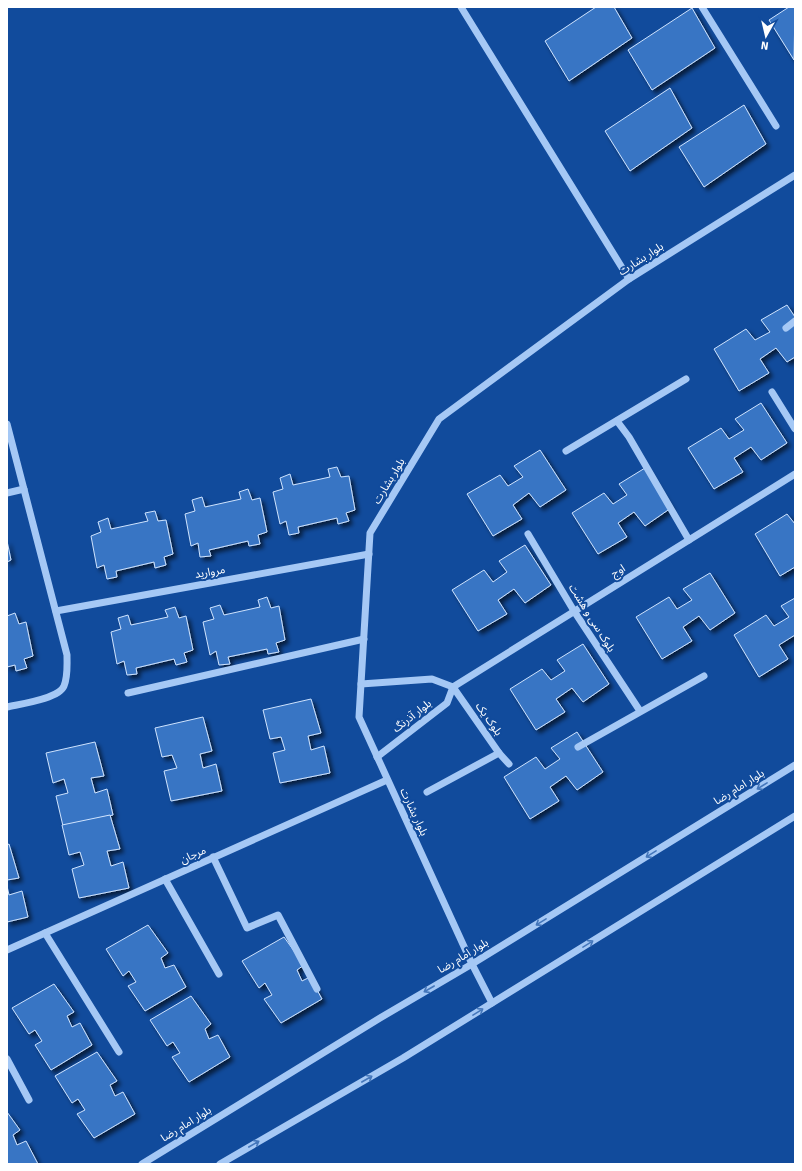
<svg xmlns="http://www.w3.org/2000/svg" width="802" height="1171" viewBox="0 0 802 1171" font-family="Signika,'Noto Sans Arabic',sans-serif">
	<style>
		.building { fill: #3975c4; stroke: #cee3fe; filter: url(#shadow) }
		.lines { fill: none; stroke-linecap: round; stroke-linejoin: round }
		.minor { stroke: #a5c8f5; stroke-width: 7 }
		.oneway { stroke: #4577bb }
		.labels { text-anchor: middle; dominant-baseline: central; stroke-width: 4; stroke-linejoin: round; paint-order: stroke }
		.street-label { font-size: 11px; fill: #fff; stroke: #114b9c }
	</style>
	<defs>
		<filter id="shadow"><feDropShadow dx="3.5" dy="3.5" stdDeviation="2" flood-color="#0009"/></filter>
	</defs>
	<rect width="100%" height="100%" fill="#114b9c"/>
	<g class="building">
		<polygon points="596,7 614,7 632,38 569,81 545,41"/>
		<polygon points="789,7 795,7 794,60 769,20"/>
		<polygon points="692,8 715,48 652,90 628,50"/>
		<polygon points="670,88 692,128 630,171 605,131"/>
		<polygon points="744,105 766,144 704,187 679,147"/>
		<polygon points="787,305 795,317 795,357 787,362 776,348 760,359 769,373 739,391 714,349 746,329 755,340 770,332 761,320"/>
		<polygon points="761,403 787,443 761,460 751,447 734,458 743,472 714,489 688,448 721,428 729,439 744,430 735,419"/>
		<polygon points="540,450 566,490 540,507 529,493 513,505 522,519 493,536 467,494 500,475 508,486 523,477 514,466"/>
		<polygon points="337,467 341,477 349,476 355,510 346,513 349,521 338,524 337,518 298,527 299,533 289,535 286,521 280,524 273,492 283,489 280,478 290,474 293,485 330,477 328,469"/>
		<polygon points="645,468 671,508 645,526 634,512 618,523 627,537 598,554 572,513 604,493 613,504 627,495 619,484"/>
		<polygon points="248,489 252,500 260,498 267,532 258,535 260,544 249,546 248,541 209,550 211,556 200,557 198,543 191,546 185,514 195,511 192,500 202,497 205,507 241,499 239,492"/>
		<polygon points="155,511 158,521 166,520 173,554 164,557 166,565 155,568 154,562 116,571 117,577 107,579 104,565 97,568 91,536 101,532 98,522 108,518 111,529 148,521 145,513"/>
		<polygon points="787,514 795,524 795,567 780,576 755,534"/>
		<polygon points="7,541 11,560 7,562"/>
		<polygon points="525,545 551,585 525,603 514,589 498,600 507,614 478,631 452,590 484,570 493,582 507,572 499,561"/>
		<polygon points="710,573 735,613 710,630 699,616 683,627 692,641 662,659 636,617 669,597 677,609 692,600 683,589"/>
		<polygon points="267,597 271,608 279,606 285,640 276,643 279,652 268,654 267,649 228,657 230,664 219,665 216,651 210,655 203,622 214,619 210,608 220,605 224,615 260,607 258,600"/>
		<polygon points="795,598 795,635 779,645 788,659 759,677 734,635 766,615 774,626 789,617 781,606"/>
		<polygon points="175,607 179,618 186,616 193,650 184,653 187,662 176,665 174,659 136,668 137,674 127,675 124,661 117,664 111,632 121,629 118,618 128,615 131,625 168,617 165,610"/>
		<polygon points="15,613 19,624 26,622 33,656 24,659 27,668 16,671 15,665 7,667 7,616"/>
		<polygon points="583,644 609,684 583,702 572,688 556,699 565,712 536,730 510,689 542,669 551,680 565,671 557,660"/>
		<polygon points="311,699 321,733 308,736 311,750 324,746 330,773 280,783 273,753 285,750 281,737 270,739 263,710"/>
		<polygon points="203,717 212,751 200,754 203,768 216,764 222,791 171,801 164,771 177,768 172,755 162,757 155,728"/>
		<polygon points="577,732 603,772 577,790 566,776 550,787 559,801 530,819 504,777 536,757 545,769 560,759 551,748"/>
		<polygon points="95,742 104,776 91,778 95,793 107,789 113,815 63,826 56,796 68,793 64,779 53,783 46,753"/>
		<polygon points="110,815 120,849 107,851 111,866 123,862 129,888 79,898 72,869 84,865 80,852 69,855 62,825"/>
		<polygon points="9,844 19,878 7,880 7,845"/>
		<polygon points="7,886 9,895 22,891 28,917 7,922"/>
		<polygon points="148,925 168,953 161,958 165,968 174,965 186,987 145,1011 128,986 136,982 129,971 123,976 106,949"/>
		<polygon points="284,937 304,965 297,970 302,981 310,977 322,999 281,1023 264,999 272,995 265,983 259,988 242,961"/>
		<polygon points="54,984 74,1012 67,1016 72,1027 80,1023 92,1045 51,1070 35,1045 42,1041 35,1030 29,1034 12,1008"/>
		<polygon points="191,996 211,1024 205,1029 209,1039 218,1035 230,1057 189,1082 172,1057 180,1053 173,1042 167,1046 150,1020"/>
		<polygon points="97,1052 117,1081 110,1085 115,1096 123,1092 135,1114 94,1138 77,1114 85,1110 78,1099 72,1103 55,1076"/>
		<polygon points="7,1112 20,1130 13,1135 17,1145 26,1141 38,1164 7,1164"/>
	</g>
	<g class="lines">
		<g class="minor">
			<polyline points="461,7 629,279"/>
			<polyline points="702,7 776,126"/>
			<polyline points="786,328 795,321"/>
			<polyline points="772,392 795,429"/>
			<polyline points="617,421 629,437 689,540"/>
			<path d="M7 424 67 655C67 666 68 676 64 686 59 699 20 704 7 707"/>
			<polyline points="566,451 686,379"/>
			<polyline points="7,493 24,489"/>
			<polyline points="528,534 574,611 640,711"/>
			<polyline points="56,611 369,554"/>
			<polyline points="361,684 432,679 453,687"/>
			<polyline points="453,687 795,474"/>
			<polyline points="453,687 499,753 509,764"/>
			<polyline points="128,693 364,639"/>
			<polyline points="578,747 704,676"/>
			<polyline points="377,757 447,703 453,687"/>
			<polyline points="427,792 499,753"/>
			<polyline points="213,857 247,928 278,915 317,989"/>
			<polyline points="165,879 219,974"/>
			<polyline points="45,933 119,1052"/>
			<polyline points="7,950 387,780"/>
			<polyline points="492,1003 472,964 359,717 370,533 439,419 629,279 795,175"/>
			<polyline points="7,1059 29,1100"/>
			<polyline points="142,1164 380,1018 472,964 795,765"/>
			<polyline points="220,1164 403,1058 795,816"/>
		</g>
	</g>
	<defs><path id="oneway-shaft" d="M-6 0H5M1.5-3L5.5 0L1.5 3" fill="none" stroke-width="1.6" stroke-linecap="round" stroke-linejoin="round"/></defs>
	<g class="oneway">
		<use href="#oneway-shaft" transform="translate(762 786) rotate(148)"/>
		<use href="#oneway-shaft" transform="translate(651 854) rotate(148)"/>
		<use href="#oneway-shaft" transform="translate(541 922) rotate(148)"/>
		<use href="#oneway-shaft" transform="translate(588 944) rotate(-32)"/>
		<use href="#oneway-shaft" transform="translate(429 989) rotate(150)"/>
		<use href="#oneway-shaft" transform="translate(478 1012) rotate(-32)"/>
		<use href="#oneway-shaft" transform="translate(367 1079) rotate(-30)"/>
		<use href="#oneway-shaft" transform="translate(254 1144) rotate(-30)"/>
	</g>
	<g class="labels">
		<g class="street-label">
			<text transform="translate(641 259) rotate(-33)">بلوار بشارت</text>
			<text transform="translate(389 481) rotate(-59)">بلوار بشارت</text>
			<text transform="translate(618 571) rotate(-32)">اوج</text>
			<text transform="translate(210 572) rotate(-10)">مروارید</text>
			<text transform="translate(592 618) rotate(58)">بلوک سی و هشت</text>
			<text transform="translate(412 716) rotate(-38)">بلوار آذرنگ</text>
			<text transform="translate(489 719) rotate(55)">بلوک یک</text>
			<text transform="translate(739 787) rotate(-32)">بلوار امام رضا</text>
			<text transform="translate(414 812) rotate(65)">بلوار بشارت</text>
			<text transform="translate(193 855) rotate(-24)">مرجان</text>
			<text transform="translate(463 956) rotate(-31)">بلوار امام رضا</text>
			<text transform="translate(186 1124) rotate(-32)">بلوار امام رضا</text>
		</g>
	</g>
	<rect width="802" height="1171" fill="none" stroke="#ffffff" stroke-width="16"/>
	<g transform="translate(766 36) rotate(188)" stroke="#114b9c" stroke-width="3" paint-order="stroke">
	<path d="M0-3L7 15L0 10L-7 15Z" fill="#ffffff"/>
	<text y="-6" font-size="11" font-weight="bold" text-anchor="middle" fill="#ffffff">N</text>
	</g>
</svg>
